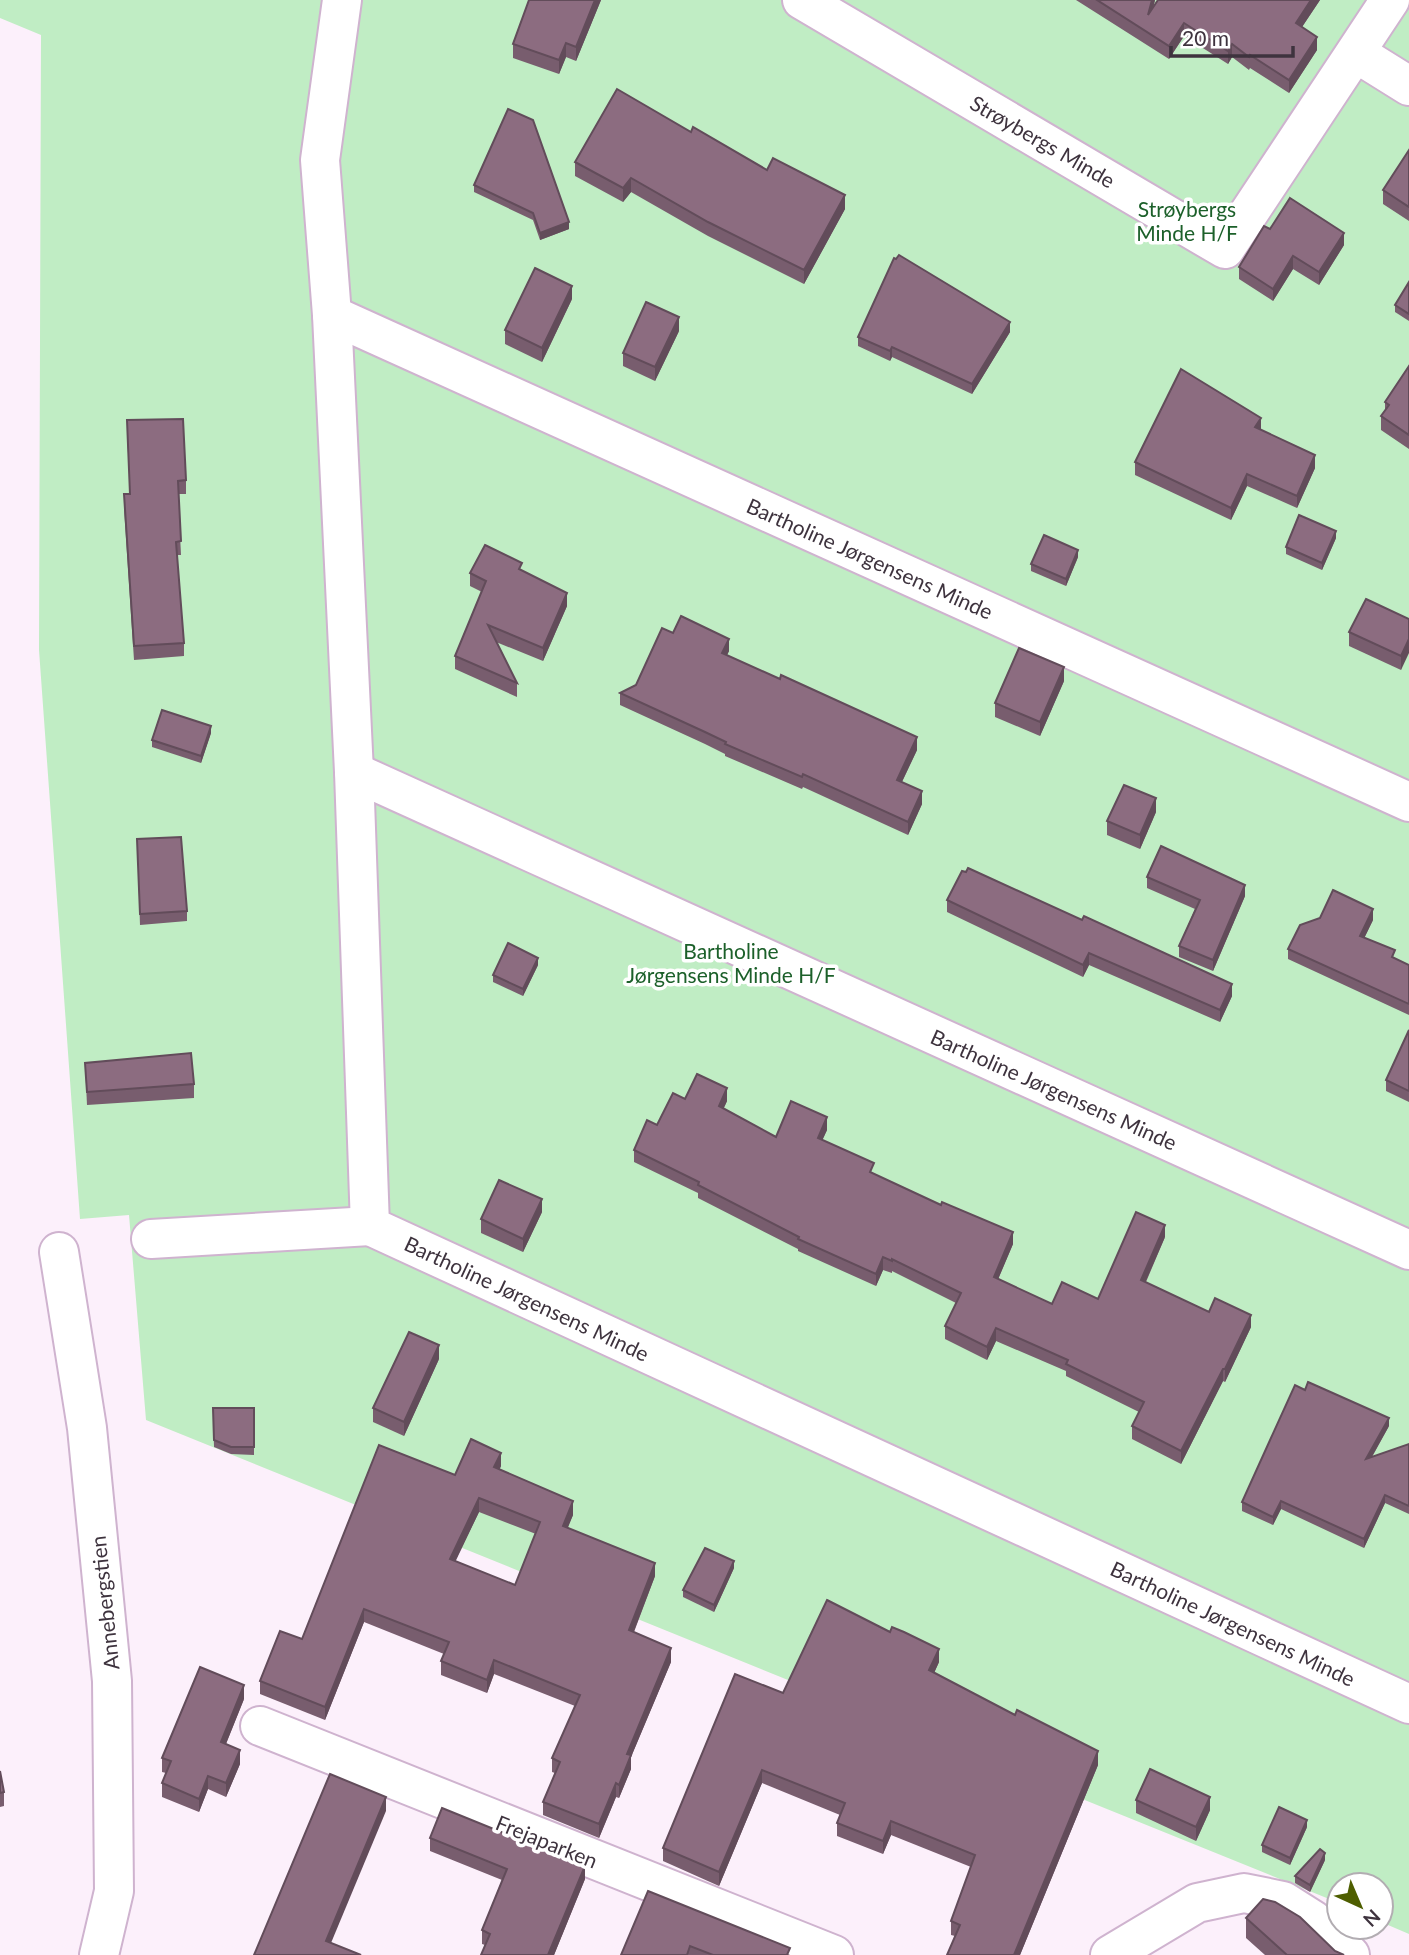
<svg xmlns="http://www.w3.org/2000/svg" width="1409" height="1955" viewBox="0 0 1409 1955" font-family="Lato,sans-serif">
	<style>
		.green { fill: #c0edc4 }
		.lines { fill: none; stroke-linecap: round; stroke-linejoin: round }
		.minor-casing { stroke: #cfb3cf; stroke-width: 42 }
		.minor { stroke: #fff; stroke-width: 38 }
		.wall { fill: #785d6e; fill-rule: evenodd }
		.shaded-wall { fill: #624c5a }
		.building { fill: #8c6c80; stroke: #624c5a; stroke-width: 2; fill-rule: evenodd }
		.labels { text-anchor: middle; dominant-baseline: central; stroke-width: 7; stroke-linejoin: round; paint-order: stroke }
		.street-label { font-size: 21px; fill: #3e333e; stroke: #fff }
		.park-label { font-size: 21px; fill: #1c602a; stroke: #fff }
	</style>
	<rect width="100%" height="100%" fill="#fcf0fb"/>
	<polygon class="green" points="0,0 1409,0 1409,1934 1381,1922 1381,1885 1339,1885 1339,1903 146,1420 129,1215 80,1219 39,650 41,35 0,18"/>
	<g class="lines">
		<g class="minor-casing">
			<g id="minor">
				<polyline points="342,0 320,160 332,315 354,772 370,1226 1409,1704"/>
				<polyline points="802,0 1225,249 1390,0"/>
				<polyline points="1356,53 1409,86"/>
				<polyline points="332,315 1409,802"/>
				<polyline points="354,772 1409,1250"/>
				<polyline points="151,1239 370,1226"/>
				<polyline points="59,1252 87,1428 112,1681 114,1891 99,1955"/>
				<polyline points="260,1726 834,1955"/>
				<polyline points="1110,1955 1197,1903 1244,1893 1283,1901 1313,1920 1350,1955"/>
			</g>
		</g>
		<use href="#minor" class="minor"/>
	</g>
	<g class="wall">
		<polygon points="529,0 601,0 576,61 566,57 559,74 513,58 513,44"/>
		<polygon points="1076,0 1155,0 1153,8 1320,0 1302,27 1317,50 1289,93 1250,68 1249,70 1232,57 1228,64 1184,36 1169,59"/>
		<polygon points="691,132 845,209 804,284 708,236 631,192 623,202 575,176 575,162"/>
		<polygon points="1409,150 1409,221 1383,204 1383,190"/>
		<polygon points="474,185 569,229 540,240 533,220 474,192"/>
		<polygon points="1270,229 1344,245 1319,285 1293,269 1273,301 1239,279 1239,267"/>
		<polygon points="1409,282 1409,321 1395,312 1395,305"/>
		<polygon points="572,299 542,362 505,344 505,330"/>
		<polygon points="679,331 655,381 623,366 623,353"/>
		<polygon points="1010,332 972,394 892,357 890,361 858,346 858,337"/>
		<polygon points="1409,366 1409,449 1381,430 1381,416 1385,411 1385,402"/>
		<polygon points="1261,430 1315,468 1297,508 1247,486 1231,520 1135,475 1135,462"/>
		<polygon points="127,433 186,480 186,494 178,494 181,555 177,555 184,643 184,656 134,660 124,508 124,494 130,494"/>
		<polygon points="1336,538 1322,570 1286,554 1286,547"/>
		<polygon points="1078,557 1066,586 1031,571 1031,564"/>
		<polygon points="522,571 567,606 543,661 496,642 517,683 517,697 455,669 455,656 482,592 470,586 470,573"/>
		<polygon points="1409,619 1401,670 1349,646 1349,632"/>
		<polygon points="673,633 729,651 727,655 917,750 902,782 922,804 908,835 803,787 802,789 725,756 725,754 705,744 620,705 620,693 636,685"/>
		<polygon points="1064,681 1040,736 995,717 995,703"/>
		<polygon points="211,733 201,763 152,747 152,740"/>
		<polygon points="1156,812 1140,849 1107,835 1107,821"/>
		<polygon points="137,839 187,911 187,921 140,925"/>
		<polygon points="1147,877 1245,896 1213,971 1179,957 1179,946 1195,909 1147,888"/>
		<polygon points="947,900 1232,996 1220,1022 1089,965 1083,977 947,912"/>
		<polygon points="1373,920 1364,938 1395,959 1409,965 1409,1015 1288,959 1288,949"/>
		<polygon points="538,965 523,996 493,982 493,975"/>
		<polygon points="1409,1030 1409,1102 1386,1091 1386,1080"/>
		<polygon points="85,1063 194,1084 194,1098 87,1105"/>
		<polygon points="685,1099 727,1101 723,1109 776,1137 827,1130 822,1140 874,1174 1013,1244 998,1279 1052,1304 1098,1299 1165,1237 1146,1282 1209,1312 1251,1327 1225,1382 1223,1381 1181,1464 1132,1439 1132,1426 1139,1412 1066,1376 1066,1371 996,1341 987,1360 945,1339 945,1326 956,1303 892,1271 892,1273 883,1270 876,1286 798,1251 798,1249 698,1198 698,1193 634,1162 634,1150"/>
		<polygon points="542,1212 523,1252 481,1233 481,1219"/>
		<polygon points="439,1359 404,1436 373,1422 373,1408"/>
		<polygon points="213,1408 254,1408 254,1455 231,1454 214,1447"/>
		<polygon points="1389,1426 1372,1457 1409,1444 1409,1514 1385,1503 1364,1548 1281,1509 1273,1525 1242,1511 1242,1502"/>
		<path d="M501 1466 499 1470 573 1515 567 1528 655 1576 634 1632 671 1662 631 1757V1769L619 1798 616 1797 599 1838 543 1815V1802L555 1773 552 1772V1758L575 1706 494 1674 487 1693 441 1675V1661L444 1654 364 1622 325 1720 260 1694V1681L302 1639 455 1475ZM479 1512 536 1534 515 1585 455 1561Z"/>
		<polygon points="734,1568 714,1612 683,1597 683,1590"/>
		<polygon points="939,1662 934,1673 1098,1765 1020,1955 947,1955 955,1936 951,1935 951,1921 971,1867 891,1835 883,1854 837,1836 837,1823 840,1815 762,1783 719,1886 663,1861 663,1848 783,1693"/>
		<polygon points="244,1699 226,1744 240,1764 226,1797 208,1789 199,1812 162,1797 162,1783 166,1773 162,1772 162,1758"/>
		<polygon points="0,1771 4,1792 4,1806 0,1807"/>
		<polygon points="1136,1800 1210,1810 1196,1841 1136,1813"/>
		<polygon points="1307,1827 1290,1865 1262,1852 1262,1845"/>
		<polygon points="430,1838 585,1879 554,1955 481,1955 485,1945 482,1944 482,1930 502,1880 430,1851"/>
		<polygon points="1325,1860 1310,1892 1295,1883 1295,1876"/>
		<polygon points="648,1891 790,1955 621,1955"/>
		<polygon points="1246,1918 1335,1951 1344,1955 1265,1955 1246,1938"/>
	</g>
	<g class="shaded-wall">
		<polygon points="595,0 601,0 576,61 576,47"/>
		<polygon points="1152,0 1155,0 1148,28 1148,15"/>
		<polygon points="1311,0 1320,0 1296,36 1296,23"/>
		<polygon points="1184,23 1184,36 1169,59 1169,46"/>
		<polygon points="1317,37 1317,50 1289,93 1289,80"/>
		<polygon points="566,43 566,57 559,74 559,60"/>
		<polygon points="1232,44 1232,57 1228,64 1228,51"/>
		<polygon points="631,178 631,192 623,202 623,188"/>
		<polygon points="845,195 845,209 804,284 804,270"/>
		<polygon points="569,222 569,229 540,240 540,233"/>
		<polygon points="1344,233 1344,245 1319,285 1319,272"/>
		<polygon points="1293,256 1293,269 1273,301 1273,289"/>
		<polygon points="572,286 572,299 542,362 542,348"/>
		<polygon points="679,317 679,331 655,381 655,367"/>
		<polygon points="1010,322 1010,332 972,394 972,384"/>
		<polygon points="892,347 892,357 890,361 890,351"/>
		<polygon points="1261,418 1261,430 1255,427"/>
		<polygon points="1315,455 1315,468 1297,508 1297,496"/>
		<polygon points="1247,474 1247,486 1231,520 1231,508"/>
		<polygon points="1336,531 1336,538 1322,570 1322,563"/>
		<polygon points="1078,550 1078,557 1066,586 1066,579"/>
		<polygon points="567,593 567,606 543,661 543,648"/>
		<polygon points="729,639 729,651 722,665 722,653"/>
		<polygon points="1409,639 1409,653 1401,670 1401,656"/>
		<polygon points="1064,667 1064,681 1040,736 1040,722"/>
		<polygon points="211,726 211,733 201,763 201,756"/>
		<polygon points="917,737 917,750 897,792 897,780"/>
		<polygon points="922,791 922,804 908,835 908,822"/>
		<polygon points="1156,798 1156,812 1140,849 1140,835"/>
		<polygon points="1245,885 1245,896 1213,971 1213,960"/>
		<polygon points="1373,909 1373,920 1360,947 1360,936"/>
		<polygon points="1089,953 1089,965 1083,977 1083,965"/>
		<polygon points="538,958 538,965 523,996 523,989"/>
		<polygon points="1232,984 1232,996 1220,1022 1220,1010"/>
		<polygon points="727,1088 727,1101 719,1119 719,1106"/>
		<polygon points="827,1117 827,1130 818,1150 818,1138"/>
		<polygon points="542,1199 542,1212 523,1252 523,1239"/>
		<polygon points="1165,1225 1165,1237 1141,1292 1141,1280"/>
		<polygon points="1013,1232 1013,1244 994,1289 994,1277"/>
		<polygon points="883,1257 883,1270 876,1286 876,1274"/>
		<polygon points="1251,1315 1251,1327 1225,1382 1225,1369"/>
		<polygon points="996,1328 996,1341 987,1360 987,1347"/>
		<polygon points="439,1345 439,1359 404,1436 404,1422"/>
		<polygon points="1223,1369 1223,1381 1181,1464 1181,1451"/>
		<polygon points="1389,1418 1389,1426 1366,1467 1366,1459"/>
		<polygon points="501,1453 501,1466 494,1481 494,1467"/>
		<polygon points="1385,1495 1385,1503 1364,1548 1364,1539"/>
		<polygon points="479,1498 479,1512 450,1573 450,1559"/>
		<polygon points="573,1501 573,1515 563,1540 563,1526"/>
		<polygon points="1281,1501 1281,1509 1273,1525 1273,1517"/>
		<polygon points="734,1561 734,1568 714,1612 714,1605"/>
		<polygon points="655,1563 655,1576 629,1644 629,1630"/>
		<polygon points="364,1609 364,1622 325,1720 325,1707"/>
		<polygon points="671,1648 671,1662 631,1757 631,1769 619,1798 619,1785 627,1754"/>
		<polygon points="939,1649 939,1662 929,1684 929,1670"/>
		<polygon points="494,1660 494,1674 487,1693 487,1680"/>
		<polygon points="244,1685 244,1699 221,1756 221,1742"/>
		<polygon points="240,1750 240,1764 226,1797 226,1783"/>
		<polygon points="1098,1751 1098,1765 1020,1955 1014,1955"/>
		<polygon points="762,1770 762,1783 719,1886 719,1872"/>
		<polygon points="208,1776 208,1789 199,1812 199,1799"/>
		<polygon points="616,1783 616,1797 599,1838 599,1824"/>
		<polygon points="386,1797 386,1811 326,1955 326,1941"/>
		<polygon points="1210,1797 1210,1810 1196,1841 1196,1827"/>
		<polygon points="1307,1820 1307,1827 1290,1865 1290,1858"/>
		<polygon points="891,1821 891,1835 883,1854 883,1841"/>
		<polygon points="1325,1853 1325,1860 1310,1892 1310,1885"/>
		<polygon points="585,1866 585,1879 554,1955 548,1955"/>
	</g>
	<g class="building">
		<polygon points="529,0 595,0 576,47 566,43 559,60 513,44"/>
		<polygon points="1097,0 1152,0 1148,15 1158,0 1311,0 1296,23 1317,37 1289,80 1250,55 1249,57 1232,44 1228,51 1184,23 1169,46"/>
		<polygon points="617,89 691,132 693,127 767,170 773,158 845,195 804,270 708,222 631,178 623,188 575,162"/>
		<polygon points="508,109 533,120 569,222 540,233 533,213 474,185"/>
		<polygon points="1409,150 1409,207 1383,190"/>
		<polygon points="1290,198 1344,233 1319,272 1293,256 1273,289 1239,267 1264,226 1270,229"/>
		<polygon points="899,255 1010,322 972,384 892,347 890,351 858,337 894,258 896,259"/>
		<polygon points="535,268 572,286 542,348 505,330"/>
		<polygon points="1409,282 1409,314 1395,305"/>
		<polygon points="646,302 679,317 655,367 623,353"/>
		<polygon points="1409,366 1409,435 1381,416 1389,405 1385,402"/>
		<polygon points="1181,369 1261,418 1255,427 1315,455 1297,496 1247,474 1231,508 1135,462"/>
		<polygon points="183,419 186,480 178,481 181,541 176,542 184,643 134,646 124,494 130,494 127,420"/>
		<polygon points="1299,515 1336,531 1322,563 1286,547"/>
		<polygon points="1044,535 1078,550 1066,579 1031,564"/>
		<polygon points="485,545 522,563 519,569 567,593 543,648 488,625 517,683 455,656 486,581 470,573"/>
		<polygon points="1366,599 1409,619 1409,639 1401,656 1349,632"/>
		<polygon points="681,616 729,639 722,653 780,679 781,675 917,737 897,780 922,791 908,822 803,774 802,777 725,744 726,742 705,732 620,693 636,685 662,628 673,633"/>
		<polygon points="1019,648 1064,667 1040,722 995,703"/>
		<polygon points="162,710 211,726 201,756 152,740"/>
		<polygon points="1124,785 1156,798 1140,835 1107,821"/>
		<polygon points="181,837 187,911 140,914 137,839"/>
		<polygon points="1161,846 1245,885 1213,960 1179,946 1200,900 1147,877"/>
		<polygon points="968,868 1082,920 1084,916 1232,984 1220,1010 1089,953 1083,965 947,900 962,871 966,872"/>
		<polygon points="1333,890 1373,909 1360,936 1395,950 1392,957 1409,965 1409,1004 1288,949 1300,925 1320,918"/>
		<polygon points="508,943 538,958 523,989 493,975"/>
		<polygon points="1409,1030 1409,1091 1386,1080"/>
		<polygon points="191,1053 194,1084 87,1092 85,1063"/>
		<polygon points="697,1074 727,1088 719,1106 776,1137 791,1101 827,1117 818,1138 874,1163 870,1172 941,1205 942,1202 1013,1232 994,1277 1052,1304 1062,1282 1098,1299 1136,1212 1165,1225 1141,1280 1209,1312 1215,1298 1251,1315 1225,1369 1223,1369 1181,1451 1132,1426 1144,1402 1066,1364 1068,1360 996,1328 987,1347 945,1326 961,1293 892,1259 892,1261 883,1257 876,1274 798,1239 799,1237 698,1185 699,1182 634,1150 647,1120 657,1125 673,1093 685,1099"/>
		<polygon points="499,1180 542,1199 523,1239 481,1219"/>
		<polygon points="409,1332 439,1345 404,1422 373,1408"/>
		<polygon points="1308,1382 1389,1418 1366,1459 1409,1444 1409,1506 1385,1495 1364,1539 1281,1501 1273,1517 1242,1502 1295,1385 1305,1390"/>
		<polygon points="213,1408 254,1408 254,1447 231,1447 214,1440"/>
		<path d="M471 1439 501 1453 494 1467 573 1501 563 1526 655 1563 629 1630 671 1648 627 1754 631 1755 619 1785 616 1783 599 1824 543 1802 560 1762 552 1758 580 1695 494 1660 487 1680 441 1661 449 1642 364 1609 325 1707 260 1681 280 1631 302 1639 379 1445 455 1475ZM479 1498 540 1522 515 1585 450 1559Z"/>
		<polygon points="705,1548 734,1561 714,1605 683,1590"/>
		<polygon points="827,1600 890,1632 892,1627 904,1632 939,1649 929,1670 1015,1715 1017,1710 1098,1751 1014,1955 947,1955 960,1925 951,1921 975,1855 891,1821 883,1841 837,1823 845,1803 762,1770 719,1872 663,1848 735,1674 783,1693"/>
		<polygon points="200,1667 244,1685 221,1742 240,1750 226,1783 208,1776 199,1799 162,1783 171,1761 162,1758"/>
		<polygon points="1150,1769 1210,1797 1196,1827 1136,1800"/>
		<polygon points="0,1771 4,1792 0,1793"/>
		<polygon points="330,1774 386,1797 326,1941 361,1955 254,1955"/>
		<polygon points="1279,1807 1307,1820 1290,1858 1262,1845"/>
		<polygon points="442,1808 585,1866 548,1955 481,1955 490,1934 482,1930 507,1869 430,1838"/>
		<polygon points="1320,1849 1325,1853 1310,1885 1295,1876"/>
		<polygon points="648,1891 790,1948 787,1955 713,1955 690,1946 687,1955 621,1955"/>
		<polygon points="1263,1899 1275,1902 1300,1917 1335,1951 1344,1955 1287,1955 1246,1918"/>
	</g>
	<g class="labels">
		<g class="street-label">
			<text transform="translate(1043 141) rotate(30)">Strøybergs Minde</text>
			<text transform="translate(870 558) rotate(24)">Bartholine Jørgensens Minde</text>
			<text transform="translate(1054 1089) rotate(24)">Bartholine Jørgensens Minde</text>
			<text transform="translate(527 1298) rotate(25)">Bartholine Jørgensens Minde</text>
			<text transform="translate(104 1603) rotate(-96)">Annebergstien</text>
			<text transform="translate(1233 1623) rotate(25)">Bartholine Jørgensens Minde</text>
			<text transform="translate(547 1841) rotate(22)">Frejaparken</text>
		</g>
		<g class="park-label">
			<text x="1187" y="208">Strøybergs<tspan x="1187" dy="24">Minde H/F</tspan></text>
			<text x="731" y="950">Bartholine<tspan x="731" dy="24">Jørgensens Minde H/F</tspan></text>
		</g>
	</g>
	<g transform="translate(1360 1906) rotate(136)"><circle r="33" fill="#ffffff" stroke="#b2adb2" stroke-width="2"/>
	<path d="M0-5L12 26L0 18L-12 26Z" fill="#4e5e00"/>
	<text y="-10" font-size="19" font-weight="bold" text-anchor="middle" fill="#3e333e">N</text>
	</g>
	<path d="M1171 46v10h122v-10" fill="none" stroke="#3e333e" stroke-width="3.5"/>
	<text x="1182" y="46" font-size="21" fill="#3e333e" stroke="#ffffff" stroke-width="5" paint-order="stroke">20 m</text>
</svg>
